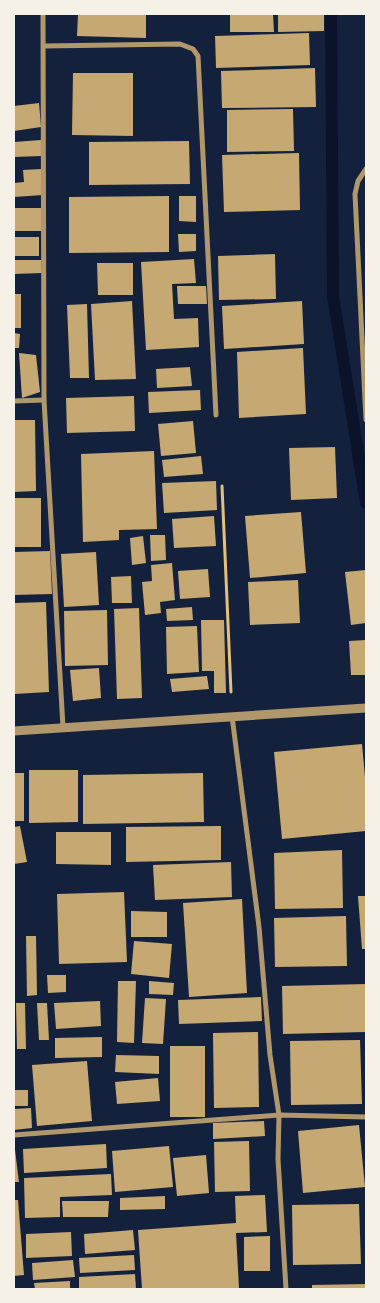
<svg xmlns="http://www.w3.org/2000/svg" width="380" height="1303" viewBox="0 0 380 1303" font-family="'Work Sans',sans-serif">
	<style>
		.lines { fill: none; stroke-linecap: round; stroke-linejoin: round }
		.stream { stroke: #0b132b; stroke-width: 12 }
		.building { fill: #c6a872 }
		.path { stroke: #e5c07b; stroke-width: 3 }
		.minor { stroke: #b1986c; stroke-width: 5 }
		.tertiary { stroke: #b1986c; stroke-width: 9 }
	</style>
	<rect width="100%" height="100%" fill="#14213d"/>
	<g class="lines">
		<polyline class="stream" points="331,14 333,295 366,503"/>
	</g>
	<g class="building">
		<polygon points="78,14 146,14 146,38 77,36"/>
		<polygon points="230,14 273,14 274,32 230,32"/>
		<polygon points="278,14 324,14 324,31 278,32"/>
		<polygon points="309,33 310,65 216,68 215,36"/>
		<polygon points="315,68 316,107 222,108 221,71"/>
		<polygon points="73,73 133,73 133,136 72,135"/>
		<polygon points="39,103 41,127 14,131 14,106"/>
		<polygon points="293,109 294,151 227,152 227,110"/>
		<polygon points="41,140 41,156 14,157 14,142"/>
		<polygon points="189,141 190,184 89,185 89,142"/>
		<polygon points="299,153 300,210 224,212 222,155"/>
		<polygon points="42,169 43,195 14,197 14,183 24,182 23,170"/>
		<polygon points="169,196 169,252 69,253 69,197"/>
		<polygon points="179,196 196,196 196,222 179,221"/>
		<rect x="14" y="208" width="28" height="23"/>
		<polygon points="178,234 196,234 196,251 179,252"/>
		<rect x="14" y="237" width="25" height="19"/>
		<polygon points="275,254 276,299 219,300 218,256"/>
		<polygon points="194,259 196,283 172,284 174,319 198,318 199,347 146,350 141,262"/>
		<polygon points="14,260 41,260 42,273 14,274"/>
		<polygon points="97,263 133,263 133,295 98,295"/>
		<polygon points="177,286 206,286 207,304 178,304"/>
		<rect x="14" y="294" width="7" height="34"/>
		<polygon points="132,301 136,379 95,380 91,304"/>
		<polygon points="302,301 304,344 224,349 222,306"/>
		<polygon points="87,304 89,378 70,378 67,305"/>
		<polygon points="14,333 20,334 19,348 14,348"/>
		<polygon points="303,348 306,414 239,418 237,352"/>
		<polygon points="19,353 36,355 40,392 22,398"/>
		<polygon points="190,367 192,386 157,388 156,369"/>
		<polygon points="200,390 201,410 149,413 148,392"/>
		<polygon points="134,396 135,431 67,433 66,398"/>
		<polygon points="14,420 35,420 36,491 14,492"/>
		<polygon points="193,421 196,453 161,456 158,424"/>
		<polygon points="335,447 337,498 291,500 289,448"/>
		<polygon points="154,451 157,529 119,530 119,540 83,542 81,454"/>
		<polygon points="201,456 203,474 164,477 162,460"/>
		<polygon points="216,481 217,510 164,513 162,483"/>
		<rect x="14" y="498" width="27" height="49"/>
		<polygon points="301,512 306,573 250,578 245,516"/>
		<polygon points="214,516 216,546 174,548 172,519"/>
		<polygon points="150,535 165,535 166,560 151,561"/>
		<polygon points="143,536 146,563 132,565 130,538"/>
		<polygon points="50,551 52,594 14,595 14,552"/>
		<polygon points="96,552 99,605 64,607 61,554"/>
		<polygon points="172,563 175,600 160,602 161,613 145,615 142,582 152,581 151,565"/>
		<polygon points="208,569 210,597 180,599 178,571"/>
		<polygon points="366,570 366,623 351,625 345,572"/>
		<polygon points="131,576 132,603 112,603 111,577"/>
		<polygon points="298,580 300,623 250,625 248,582"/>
		<polygon points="46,602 49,692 14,694 14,603"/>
		<polygon points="192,607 193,620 167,621 166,609"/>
		<polygon points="139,608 142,698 117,699 114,609"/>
		<polygon points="107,610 108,665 65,666 64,611"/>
		<polygon points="201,620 224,620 226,693 214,693 214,671 202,671"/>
		<polygon points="197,626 199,672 167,674 166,627"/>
		<polygon points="366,640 366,675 351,675 349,641"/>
		<polygon points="99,668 101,698 73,701 70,670"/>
		<polygon points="207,676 209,689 172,692 170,679"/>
		<polygon points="362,744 366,788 366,831 282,839 274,752"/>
		<polygon points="29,770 78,770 78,822 29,823"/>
		<rect x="14" y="773" width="10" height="48"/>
		<polygon points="203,773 204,822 83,824 83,775"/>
		<polygon points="20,826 27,862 14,864 14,827"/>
		<polygon points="221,826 221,860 126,862 126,827"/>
		<polygon points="56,832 111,832 111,865 56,864"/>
		<polygon points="342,850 343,908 275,909 274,853"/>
		<polygon points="231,862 232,897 155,900 153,865"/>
		<polygon points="124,892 127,962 59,964 57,894"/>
		<polygon points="358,896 366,896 366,949 362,949"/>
		<polygon points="242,899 247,993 189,997 183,903"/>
		<polygon points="131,911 167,912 167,937 131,937"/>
		<polygon points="346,916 347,966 275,967 274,918"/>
		<polygon points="26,936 36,936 37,995 27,996"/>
		<polygon points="134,941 172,944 169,978 131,974"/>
		<polygon points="47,975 66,975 66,992 48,993"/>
		<polygon points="118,981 136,981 134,1043 117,1042"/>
		<polygon points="149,981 174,983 173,995 149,994"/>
		<polygon points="366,984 366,1032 283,1034 282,986"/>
		<polygon points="261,997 262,1021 179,1024 178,1000"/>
		<polygon points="145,998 166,999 163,1044 142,1043"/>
		<polygon points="100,1001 101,1026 56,1029 54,1003"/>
		<polygon points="16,1003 25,1003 26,1049 17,1049"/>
		<polygon points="37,1003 47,1003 49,1040 39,1040"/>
		<polygon points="258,1032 259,1107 214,1108 213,1033"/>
		<polygon points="102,1037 102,1057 55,1058 55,1038"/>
		<polygon points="360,1040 362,1104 291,1105 290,1041"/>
		<rect x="170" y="1046" width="35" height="71"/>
		<polygon points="116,1055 159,1056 159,1074 115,1072"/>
		<polygon points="87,1061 92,1121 37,1126 32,1065"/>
		<polygon points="158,1078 160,1101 117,1104 115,1082"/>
		<rect x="14" y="1090" width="14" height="16"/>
		<polygon points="31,1108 32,1128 14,1130 14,1109"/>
		<polygon points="264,1121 265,1136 213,1139 213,1123"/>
		<polygon points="359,1125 365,1187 303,1193 298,1131"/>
		<polygon points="249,1141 250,1191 215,1192 214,1142"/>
		<polygon points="14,1142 19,1182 14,1182"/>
		<polygon points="106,1144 107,1168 24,1173 23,1149"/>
		<polygon points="169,1146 173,1187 115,1192 112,1151"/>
		<polygon points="206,1155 209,1193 177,1196 173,1158"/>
		<polygon points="111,1174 112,1195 60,1197 60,1217 25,1218 24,1178"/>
		<polygon points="265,1195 267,1232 236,1233 239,1288 142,1289 138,1230 236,1223 235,1196"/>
		<polygon points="165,1196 165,1209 120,1210 120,1198"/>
		<polygon points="14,1200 18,1200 24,1275 14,1276"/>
		<polygon points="62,1201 109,1201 108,1217 63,1217"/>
		<polygon points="359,1204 361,1264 293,1265 292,1205"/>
		<polygon points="133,1230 135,1250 85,1254 84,1234"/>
		<polygon points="71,1232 72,1256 26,1258 26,1234"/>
		<polygon points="270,1236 270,1271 244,1271 244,1237"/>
		<polygon points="134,1255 135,1270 80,1273 79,1258"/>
		<polygon points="73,1260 75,1277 33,1280 32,1263"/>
		<polygon points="135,1274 136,1289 79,1289 79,1277"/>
		<polygon points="70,1281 70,1289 35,1289 34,1283"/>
		<polygon points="366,1284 366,1289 312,1289 312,1285"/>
	</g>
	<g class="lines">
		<polyline class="path" points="222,486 231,692"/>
		<g class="minor">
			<polyline points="43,14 44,400 63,727"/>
			<polyline points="44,46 180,44 193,49 198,56 216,415"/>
			<polyline points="366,169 358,181 355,194 366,420"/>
			<polyline points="14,401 44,400"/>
			<polyline points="232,716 259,927 270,1055 279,1115 278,1159 286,1289"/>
			<polyline points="14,1135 279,1115 366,1117"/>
		</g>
		<polyline class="tertiary" points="14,731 366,708"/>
	</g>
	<rect width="380" height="1303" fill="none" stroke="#f6f1e7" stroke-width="30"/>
</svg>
